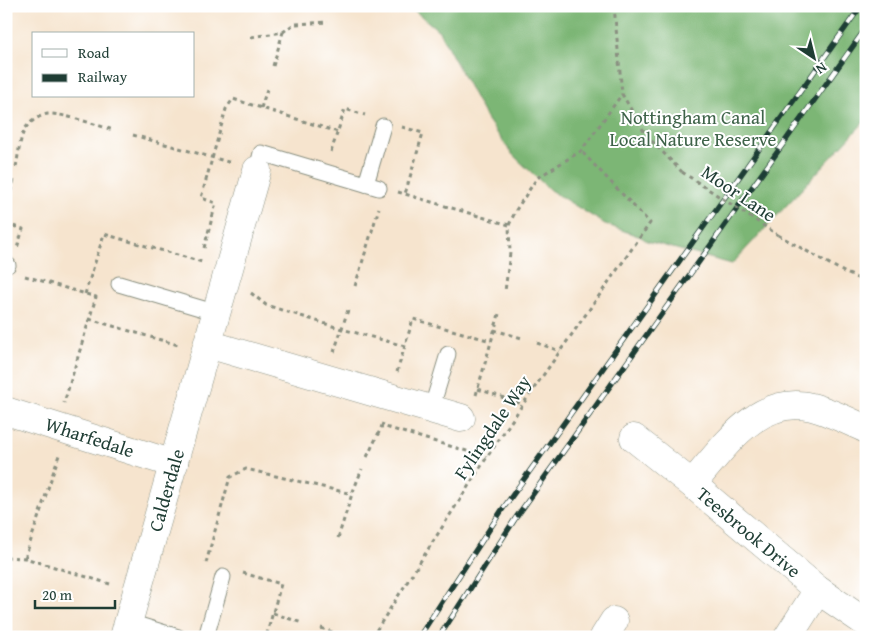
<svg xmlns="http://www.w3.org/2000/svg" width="872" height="643" viewBox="0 0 872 643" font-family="'Gentium Book Plus',serif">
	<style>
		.forest { fill: #7bb674; stroke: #4d7a54 }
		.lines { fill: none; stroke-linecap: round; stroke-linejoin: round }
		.service-casing { stroke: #8a9081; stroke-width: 17 }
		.minor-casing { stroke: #8a9081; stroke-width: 29 }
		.path { stroke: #8a9081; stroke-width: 3; stroke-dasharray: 4 4; stroke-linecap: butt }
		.service { stroke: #fff; stroke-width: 15 }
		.minor { stroke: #fff; stroke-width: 28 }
		.rail-casing { stroke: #1f3d34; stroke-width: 5.5 }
		.rail { stroke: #fff; stroke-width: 4; stroke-dasharray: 11; stroke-linecap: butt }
		.path-bridge { stroke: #8a9081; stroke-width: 3; stroke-dasharray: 4 4; stroke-linecap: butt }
		.labels { text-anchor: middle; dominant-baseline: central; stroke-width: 4; stroke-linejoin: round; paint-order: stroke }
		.park-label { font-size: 19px; fill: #3e6349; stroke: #fff }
		.street-label { font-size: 19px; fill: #1f3d34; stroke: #fff }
	</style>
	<rect width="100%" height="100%" fill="#fff"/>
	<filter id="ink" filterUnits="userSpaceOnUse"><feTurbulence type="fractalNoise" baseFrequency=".02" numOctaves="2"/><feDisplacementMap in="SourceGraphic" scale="10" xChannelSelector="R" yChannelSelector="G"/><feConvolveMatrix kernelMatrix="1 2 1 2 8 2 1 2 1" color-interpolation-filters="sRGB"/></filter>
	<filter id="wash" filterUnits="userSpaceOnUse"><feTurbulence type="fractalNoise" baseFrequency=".0096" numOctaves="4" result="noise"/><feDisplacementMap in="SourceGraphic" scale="20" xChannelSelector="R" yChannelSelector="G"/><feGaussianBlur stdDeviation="1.12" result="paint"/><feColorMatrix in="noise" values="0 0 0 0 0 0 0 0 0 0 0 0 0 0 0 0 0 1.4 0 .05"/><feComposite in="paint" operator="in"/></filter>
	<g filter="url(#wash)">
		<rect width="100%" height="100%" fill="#f6e4ce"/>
		<polygon class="forest" points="409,6 866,6 866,120 732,264 647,241 641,237 605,224 550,190 512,154 485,116 439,31"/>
	</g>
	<g filter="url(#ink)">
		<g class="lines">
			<g class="service-casing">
				<g id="service">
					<polyline points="257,170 261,153 379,188"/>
					<polyline points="366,184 383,126"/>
					<polyline points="6,264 8,265"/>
					<polyline points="119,284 217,313"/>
					<polyline points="431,410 448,354"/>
					<polyline points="129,622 178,637"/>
					<polyline points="206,637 223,577"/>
				</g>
			</g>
			<g class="minor-casing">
				<g id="minor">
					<polyline points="208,344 461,418"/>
					<polyline points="6,411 174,464"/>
					<polyline points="634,438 692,484 818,590 866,623"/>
					<path d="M692 484C723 449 757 394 812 407 831 412 848 421 866 429"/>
					<polyline points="124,637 257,170"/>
					<polyline points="604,637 614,621"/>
					<polyline points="788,637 818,590"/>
				</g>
			</g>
			<g class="path">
				<polyline points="614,6 622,94 646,135 682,172"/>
				<polyline points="251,37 283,32 294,24 328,22"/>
				<polyline points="273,66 283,32"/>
				<polyline points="261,108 267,89"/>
				<polyline points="402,127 423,133 405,194"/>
				<polyline points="133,135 232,163"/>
				<polyline points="331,152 345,109 365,115"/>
				<path d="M16 167C18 157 20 137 25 129 29 122 40 115 48 114 62 113 97 125 113 130"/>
				<polyline points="398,192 509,225 510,253 505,291"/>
				<polyline points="6,207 14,180"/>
				<polyline points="6,224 23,229 17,248"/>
				<polyline points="509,225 516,210 537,178 581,151 622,94"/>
				<polyline points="778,235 844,272 866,282"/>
				<polyline points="204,248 216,203 201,198 226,109 233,99 338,132"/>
				<polyline points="25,276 96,297 64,403"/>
				<polyline points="355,286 379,208"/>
				<polyline points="251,293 266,305 342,329 405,346"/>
				<polyline points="85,294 104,234 202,262"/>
				<polyline points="89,319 178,345"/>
				<polyline points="494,330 522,338"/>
				<polyline points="537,343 560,351"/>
				<polyline points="334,352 348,310"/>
				<polyline points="397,372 413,319 491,341"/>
				<polyline points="478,389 522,404"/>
				<polyline points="476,395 499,314"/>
				<polyline points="383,423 382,426 487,457"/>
				<polyline points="367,457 382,426"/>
				<polyline points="338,538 352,494 362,469"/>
				<polyline points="6,557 25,558 110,584"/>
				<polyline points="25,558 59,455"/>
				<polyline points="206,563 230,477 246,469 352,494"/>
				<polyline points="243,573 281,584 266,637"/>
				<polyline points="273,613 302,623"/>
				<polyline points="321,628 346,637"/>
				<polyline points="372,637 487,457 523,404 650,223 581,151"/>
			</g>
			<use href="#service" class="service"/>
			<use href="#minor" class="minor"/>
			<g class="rail-casing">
				<g id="rail">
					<polyline points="419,637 502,510 861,6"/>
					<polyline points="439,637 515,519 866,28"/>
				</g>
			</g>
			<use href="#rail" class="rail"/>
			<polyline class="path-bridge" points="682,172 778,235"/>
		</g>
	</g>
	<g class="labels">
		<g class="park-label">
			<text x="693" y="117">Nottingham Canal<tspan x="693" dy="22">Local Nature Reserve</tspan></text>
		</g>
		<g class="street-label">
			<text transform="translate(739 193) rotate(34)">Moor Lane</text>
			<text transform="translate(492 427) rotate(-56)">Fylingdale Way</text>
			<text transform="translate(90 437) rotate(18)">Wharfedale</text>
			<text transform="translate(166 490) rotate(-74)">Calderdale</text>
			<text transform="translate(749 532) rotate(40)">Teesbrook Drive</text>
		</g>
	</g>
	<rect width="872" height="643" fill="none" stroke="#fff" stroke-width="25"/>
	<rect x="32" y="32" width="162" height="65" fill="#ffffff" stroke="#a5b1ae"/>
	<rect x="42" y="49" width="25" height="8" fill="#ffffff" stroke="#a5b1ae"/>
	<text x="78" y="58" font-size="15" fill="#1f3d34">Road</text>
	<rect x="42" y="74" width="25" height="8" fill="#1f3d34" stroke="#a5b1ae"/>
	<text x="78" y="82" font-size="15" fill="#1f3d34">Railway</text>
	<g transform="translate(814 58) rotate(145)" stroke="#ffffff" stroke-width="4" paint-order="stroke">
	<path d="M0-4L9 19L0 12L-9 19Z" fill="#1f3d34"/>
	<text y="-8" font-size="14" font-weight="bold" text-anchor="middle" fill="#1f3d34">N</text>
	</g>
	<path d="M35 600v8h80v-8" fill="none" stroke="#1f3d34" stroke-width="2.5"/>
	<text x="42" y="600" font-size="15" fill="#1f3d34" stroke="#ffffff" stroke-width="4" paint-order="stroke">20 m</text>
</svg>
